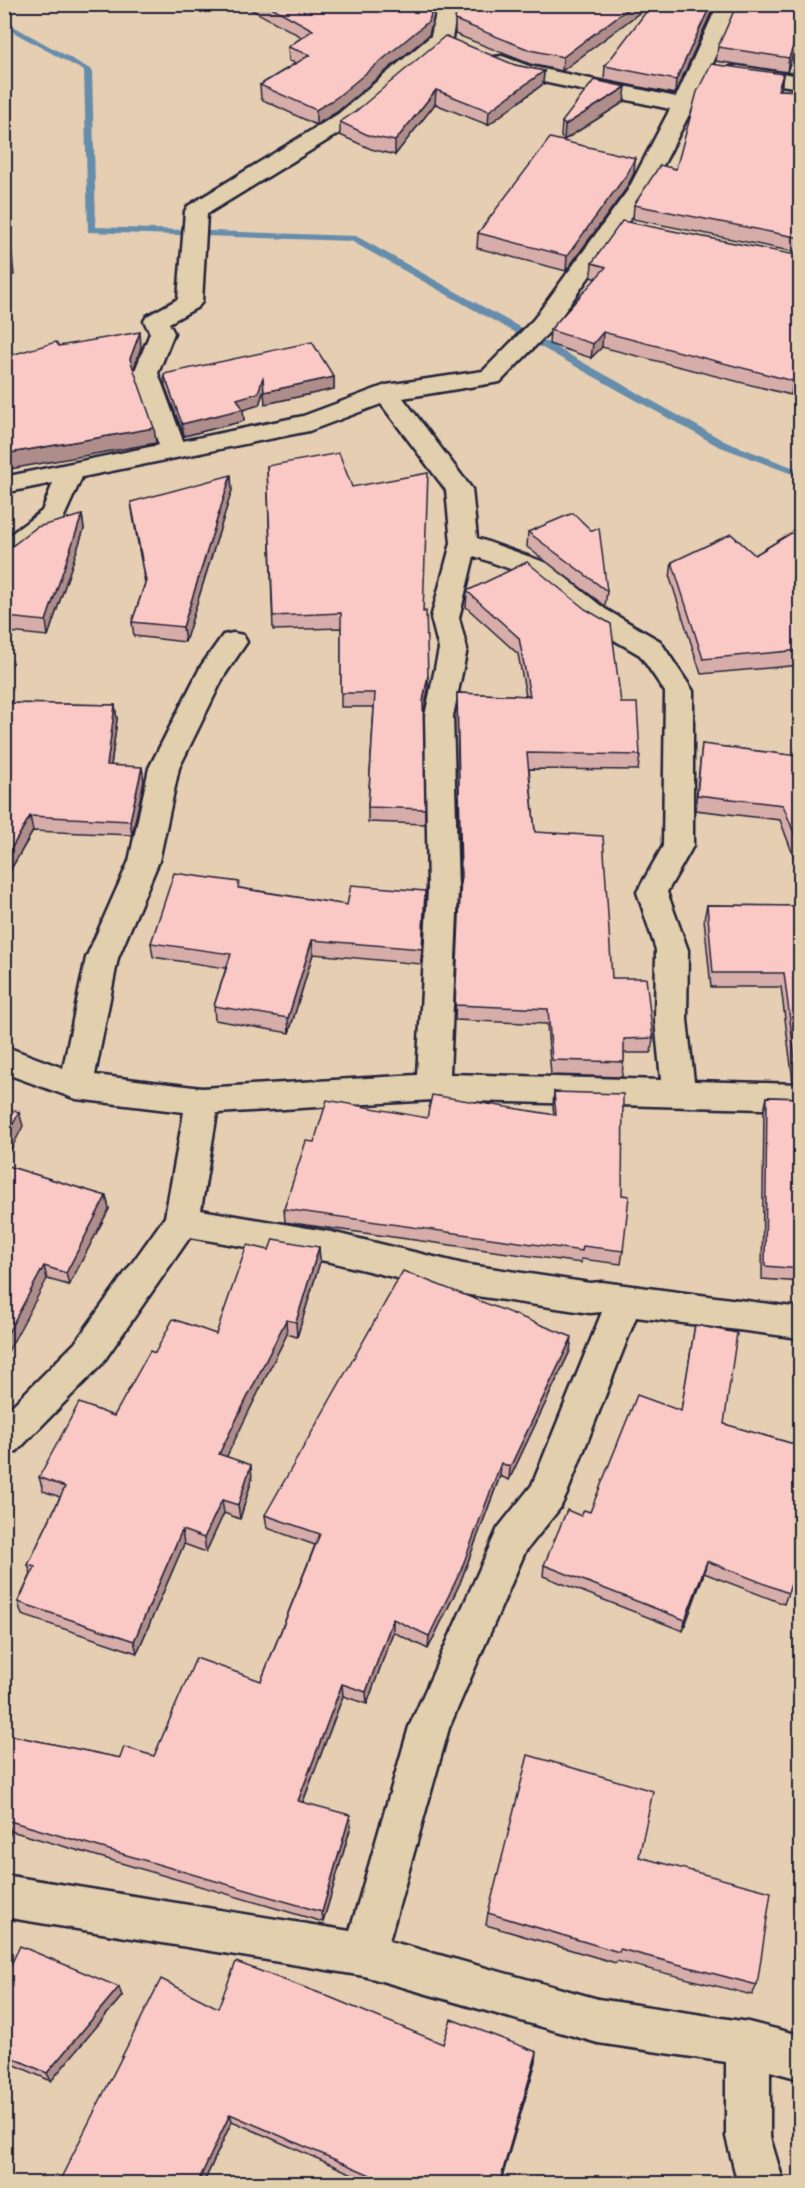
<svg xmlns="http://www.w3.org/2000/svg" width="805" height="2188" viewBox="0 0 805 2188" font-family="'Patrick Hand',sans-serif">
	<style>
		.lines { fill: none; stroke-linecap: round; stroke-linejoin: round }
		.stream { fill: #668dab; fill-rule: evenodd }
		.street-casing { stroke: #22223b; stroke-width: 5 }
		.street { fill: #e1cfad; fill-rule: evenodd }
		.wall { fill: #d7ada9; stroke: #22223b; stroke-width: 1.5 }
		.shaded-wall { fill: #af8d8a; stroke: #22223b; stroke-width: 1.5 }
		.building { fill: #fac9c5; stroke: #22223b; stroke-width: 1.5 }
	</style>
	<rect width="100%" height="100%" fill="#e6ceb2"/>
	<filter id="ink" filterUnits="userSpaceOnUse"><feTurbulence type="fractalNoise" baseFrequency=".0167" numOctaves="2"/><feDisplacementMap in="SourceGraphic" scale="12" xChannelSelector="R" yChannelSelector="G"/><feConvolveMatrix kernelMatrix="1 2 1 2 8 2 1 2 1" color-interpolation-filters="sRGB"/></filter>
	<g filter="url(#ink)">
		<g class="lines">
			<polygon class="stream" points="4,21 92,70 96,227 356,236 726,442 800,470 800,477 718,446 351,241 88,232 84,71 4,27"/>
			<g class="street-casing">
				<g id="street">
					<path d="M438 4H458L452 38 448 42 354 124 207 214 202 302 198 307 169 323 174 333 158 373 183 441 303 416 386 385 483 371 534 319 628 190 670 109 515 76 494 67 491 62 494 57 502 56 529 66 676 97 718 4H739L698 97 650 191 552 329 500 382 403 398 472 489 477 538 547 563 605 609 660 641 693 691V846L667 892 688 950 687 1020 694 1081 800 1084V1110L433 1100 217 1113 201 1210 331 1232 463 1264 590 1283 602 1282 800 1308V1338L636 1317 566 1496 560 1508 525 1552 449 1728 389 1941 598 1999 748 2022 800 2035V2079L770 2071V2137L784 2184H738L726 2137V2062L598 2043 364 1976 4 1917V1875L350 1931 409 1727 498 1528 532 1485 602 1312 590 1313 463 1294 331 1262 190 1237 101 1365 17 1451 4 1455V1414L75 1343 165 1217 184 1112 76 1099 4 1073V1046L63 1068 86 958 129 861 149 768 201 666 223 635 233 633 243 635 247 642 224 676 179 768 159 861 118 958 95 1075 202 1088 417 1075 428 890 425 716 439 649 431 618 451 543 446 490 381 404 309 431 82 477 62 521 13 559 4 562V539L42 511 53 483 4 493V477L159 445 134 373 150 333 144 321 147 316 178 299 185 211 188 206 338 114 431 36ZM474 556 527 575 585 623 640 655 665 692 663 846 637 892 656 950 655 1020 661 1080 450 1074 458 890 453 716 467 649 459 618Z"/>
					<polygon points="738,66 800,76 800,88 730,77 727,72 730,67"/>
				</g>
			</g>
			<use href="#street" class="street"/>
		</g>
		<g class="wall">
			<polygon points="241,4 437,4 429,35 337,112 316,125 261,99 260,85 296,63 289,61 288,47 302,37"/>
			<polygon points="651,4 562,71 530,64 455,34 455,20"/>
			<polygon points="715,4 675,94 604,80 605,66"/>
			<polygon points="801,4 801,31 787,72 716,61 718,47"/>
			<polygon points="515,65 544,71 543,84 488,125 435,104 395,155 371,149 340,135 340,122"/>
			<polygon points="783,74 781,90 801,91 801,254 800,253 633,219 634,205 676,169"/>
			<polygon points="624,102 564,140 561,137 562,122"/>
			<polygon points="635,158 634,173 626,189 566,271 477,248 478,233"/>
			<polygon points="801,256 801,367 791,395 602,347 591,358 549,344 550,330 596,279 591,277 592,263"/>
			<polygon points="164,374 334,377 334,389 265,404 264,389 259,405 243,410 244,421 184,436 165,386"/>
			<polygon points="267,466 352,487 424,612 428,690 423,714 425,824 368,822 368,807 374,707 341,707 341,628 273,630"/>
			<polygon points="232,490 185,642 134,636 132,622 145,583 133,516 131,502"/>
			<polygon points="82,515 84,529 48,636 9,632 4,644 4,549"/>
			<polygon points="801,527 801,665 701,674 670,578 672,562 755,555"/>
			<polygon points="592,531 607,591 605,606 527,547 528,532"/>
			<polygon points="467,591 621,703 640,755 638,770 529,769 535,832 612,978 653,1038 651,1053 624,1053 622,1077 551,1075 547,1024 455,1020 460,887 457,693 526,696 518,654 466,607"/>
			<polygon points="4,703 115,705 117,719 111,766 144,781 132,835 33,831 4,881"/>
			<polygon points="798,741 801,741 801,886 798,868 780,820 695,810 702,744 795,756"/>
			<polygon points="240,888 347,905 425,891 421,964 313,954 289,1033 215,1020 214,1006 226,968 153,957 151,943"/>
			<polygon points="707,905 801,906 801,1084 793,1082 781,987 711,987 704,919"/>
			<polygon points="554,1092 622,1195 623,1251 621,1264 581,1259 581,1263 285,1222 284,1209 314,1142 427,1118 554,1115 553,1106"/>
			<polygon points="767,1097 801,1098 801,1282 762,1279 764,1111"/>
			<polygon points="4,1165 106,1196 109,1209 69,1285 47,1279"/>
			<polygon points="319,1247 320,1262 297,1337 287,1334 226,1456 252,1479 240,1519 224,1513 206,1552 184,1544 137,1653 22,1615 18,1602 31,1574 28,1565 60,1497 43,1491 39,1477 114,1416 155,1353 216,1334 269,1250"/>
			<polygon points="695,1325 724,1424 801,1446 801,1556 784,1604 704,1573 683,1631 543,1576 544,1565 590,1512 681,1411"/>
			<polygon points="570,1351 509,1480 500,1476 460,1583 428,1649 393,1632 367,1704 343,1696 303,1802 351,1826 323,1922 11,1831 4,1850 4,1734 120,1758 154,1756 261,1681 315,1545 267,1528 265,1515"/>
			<polygon points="639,1857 757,1985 752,1995 617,1961 616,1963 486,1925 488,1913"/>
			<polygon points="4,1979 122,1996 51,2081 4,2060"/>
			<polygon points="218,2008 443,2044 536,2061 500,2184 375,2184 232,2121 203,2184 58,2184"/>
		</g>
		<g class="shaded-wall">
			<polygon points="434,4 437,4 429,35 337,112 316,125 316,110"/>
			<polygon points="634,4 651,4 562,71 563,57"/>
			<polygon points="711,4 715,4 675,94 676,80"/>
			<polygon points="801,23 801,31 787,72 789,58"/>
			<polygon points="544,71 543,84 488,125 489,111"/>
			<polygon points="783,74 781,88 776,104 778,90"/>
			<polygon points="626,87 624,102 564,140 565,125"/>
			<polygon points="436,90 435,104 395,155 395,141"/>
			<polygon points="635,158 634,173 626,189 566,271 567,256"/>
			<polygon points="4,175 14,275 4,276"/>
			<polygon points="140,332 141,347 132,374 130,359"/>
			<polygon points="603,332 602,347 591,358 593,344"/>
			<polygon points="801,359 801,367 791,395 793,381"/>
			<polygon points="263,377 264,389 259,405 243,410 244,421 184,436 182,424 237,399"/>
			<polygon points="334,377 334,389 265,404 264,392"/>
			<polygon points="154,428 156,443 4,470 4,454"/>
			<polygon points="231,475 232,490 185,642 183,627"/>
			<polygon points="82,515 84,529 48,636 46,621"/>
			<polygon points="6,617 9,632 4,644 4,622"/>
			<polygon points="428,675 428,690 423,716 423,701"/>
			<polygon points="115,705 117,719 109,780 107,765"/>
			<polygon points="142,767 144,781 132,835 130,821"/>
			<polygon points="30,816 33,831 4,881 4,861"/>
			<polygon points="425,891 425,906 421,964 422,949"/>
			<polygon points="312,940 313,954 289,1033 288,1018"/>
			<polygon points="19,1112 23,1126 4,1163 4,1142"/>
			<polygon points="106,1196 109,1209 69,1285 66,1273"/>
			<polygon points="319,1247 320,1262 297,1337 296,1322"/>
			<polygon points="44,1266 47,1279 4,1359 4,1340"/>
			<polygon points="286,1320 287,1334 221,1468 219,1454"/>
			<polygon points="572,1337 570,1351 509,1480 510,1467"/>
			<polygon points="501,1463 500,1476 460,1583 428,1649 429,1636"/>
			<polygon points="251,1465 252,1479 240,1519 238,1505"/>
			<polygon points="222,1500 224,1513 206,1552 204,1538"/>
			<polygon points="182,1530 184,1544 137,1653 134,1641"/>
			<polygon points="707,1561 704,1573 683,1631 685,1620"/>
			<polygon points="393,1619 393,1632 367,1704 366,1692"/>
			<polygon points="342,1684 343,1696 299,1812 298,1801"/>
			<polygon points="350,1815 351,1826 323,1922 322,1912"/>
			<polygon points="6,1820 11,1831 4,1850 4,1826"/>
			<polygon points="119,1987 122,1996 51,2081 47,2073"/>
			<polygon points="537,2052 536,2061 500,2184 499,2184"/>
			<polygon points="230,2114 232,2121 203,2184 197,2184"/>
			<polygon points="6,2123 10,2130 4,2137 4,2124"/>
		</g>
		<g class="building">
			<polygon points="266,4 434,4 429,21 336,98 316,110 260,85 310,55 288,47 313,30"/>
			<polygon points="457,4 634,4 563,57 530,50 455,20"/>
			<polygon points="652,4 711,4 676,80 605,66"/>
			<polygon points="737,4 801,4 801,23 789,58 718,47"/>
			<polygon points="445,36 515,65 544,71 489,111 436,90 395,141 370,136 340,122 355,112"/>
			<polygon points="711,64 783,74 778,90 801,91 801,238 634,205 660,165 676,169 697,92"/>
			<polygon points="594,80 626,87 565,125 562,122"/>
			<polygon points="550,138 635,158 627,174 567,256 478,233"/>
			<polygon points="4,183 12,261 4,262"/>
			<polygon points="622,221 801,256 801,359 793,381 603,332 593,344 550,330 606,267 592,263"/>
			<polygon points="140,332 130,359 154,428 4,454 4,365 7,365 4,361 4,357 56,342 59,346"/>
			<polygon points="312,342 334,377 264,392 263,377 258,393 237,399 243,409 182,424 164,374"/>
			<polygon points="339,453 352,487 428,473 423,612 426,611 428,675 423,701 425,809 368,807 375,693 341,693 341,613 273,616 267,466"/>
			<polygon points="231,475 183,627 132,622 146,581 131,502"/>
			<polygon points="573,513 592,531 599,528 607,591 528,532"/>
			<polygon points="82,515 46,621 6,617 4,622 4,549 12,546 37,527"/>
			<polygon points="801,527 801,650 703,659 672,562 731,534 755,555"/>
			<polygon points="527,562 585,609 611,624 621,703 637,703 640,755 527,753 535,832 603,836 612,978 646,978 653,1038 624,1039 624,1062 552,1060 548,1009 455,1005 461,875 457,693 530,696 519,638 467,591"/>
			<polygon points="4,703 115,705 107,765 142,767 130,821 30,816 4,861"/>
			<polygon points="798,741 801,741 801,851 783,805 697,795 702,744 798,756"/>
			<polygon points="174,873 239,882 238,888 347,905 351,885 425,891 422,949 312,940 288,1018 214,1006 231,954 151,943"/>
			<polygon points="707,905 801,906 801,1069 796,1067 784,973 713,973"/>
			<polygon points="554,1092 623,1094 622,1195 629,1196 623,1251 583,1246 582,1251 284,1209 306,1141 314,1142 327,1100 427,1118 432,1095 556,1115"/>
			<polygon points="767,1097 801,1098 801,1269 765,1266"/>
			<polygon points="4,1108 19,1112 4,1142"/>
			<polygon points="4,1165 106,1196 66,1273 44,1266 4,1340"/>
			<polygon points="273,1239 319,1247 296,1322 286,1320 219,1454 251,1465 238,1505 222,1500 204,1538 182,1530 134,1641 18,1602 35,1567 28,1565 65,1487 39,1477 79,1403 114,1416 150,1351 155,1353 173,1319 216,1334 247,1245 269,1250"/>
			<polygon points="403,1271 572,1337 510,1467 501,1463 461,1570 429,1636 393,1619 366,1692 342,1684 298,1801 350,1815 322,1912 6,1820 4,1826 4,1734 120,1758 124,1747 154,1756 196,1658 261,1681 320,1534 265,1515"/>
			<polygon points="695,1325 737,1333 724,1424 801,1446 801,1554 788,1593 707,1561 685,1620 544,1565 567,1510 581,1516 584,1510 590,1512 637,1395 681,1411"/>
			<polygon points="528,1755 653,1791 639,1857 771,1892 757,1985 620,1949 619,1952 488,1913"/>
			<polygon points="20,1946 119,1987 47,2073 4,2054 4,1979"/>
			<polygon points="236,1962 322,1994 443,2044 451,2019 537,2052 499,2184 391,2184 230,2114 197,2184 58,2184 161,1979 218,2008"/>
		</g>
	</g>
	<rect width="805" height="2188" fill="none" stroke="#e1cfad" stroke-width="24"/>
	<rect x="12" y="12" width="781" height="2164" fill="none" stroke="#22223b" stroke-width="2" filter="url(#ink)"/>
</svg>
